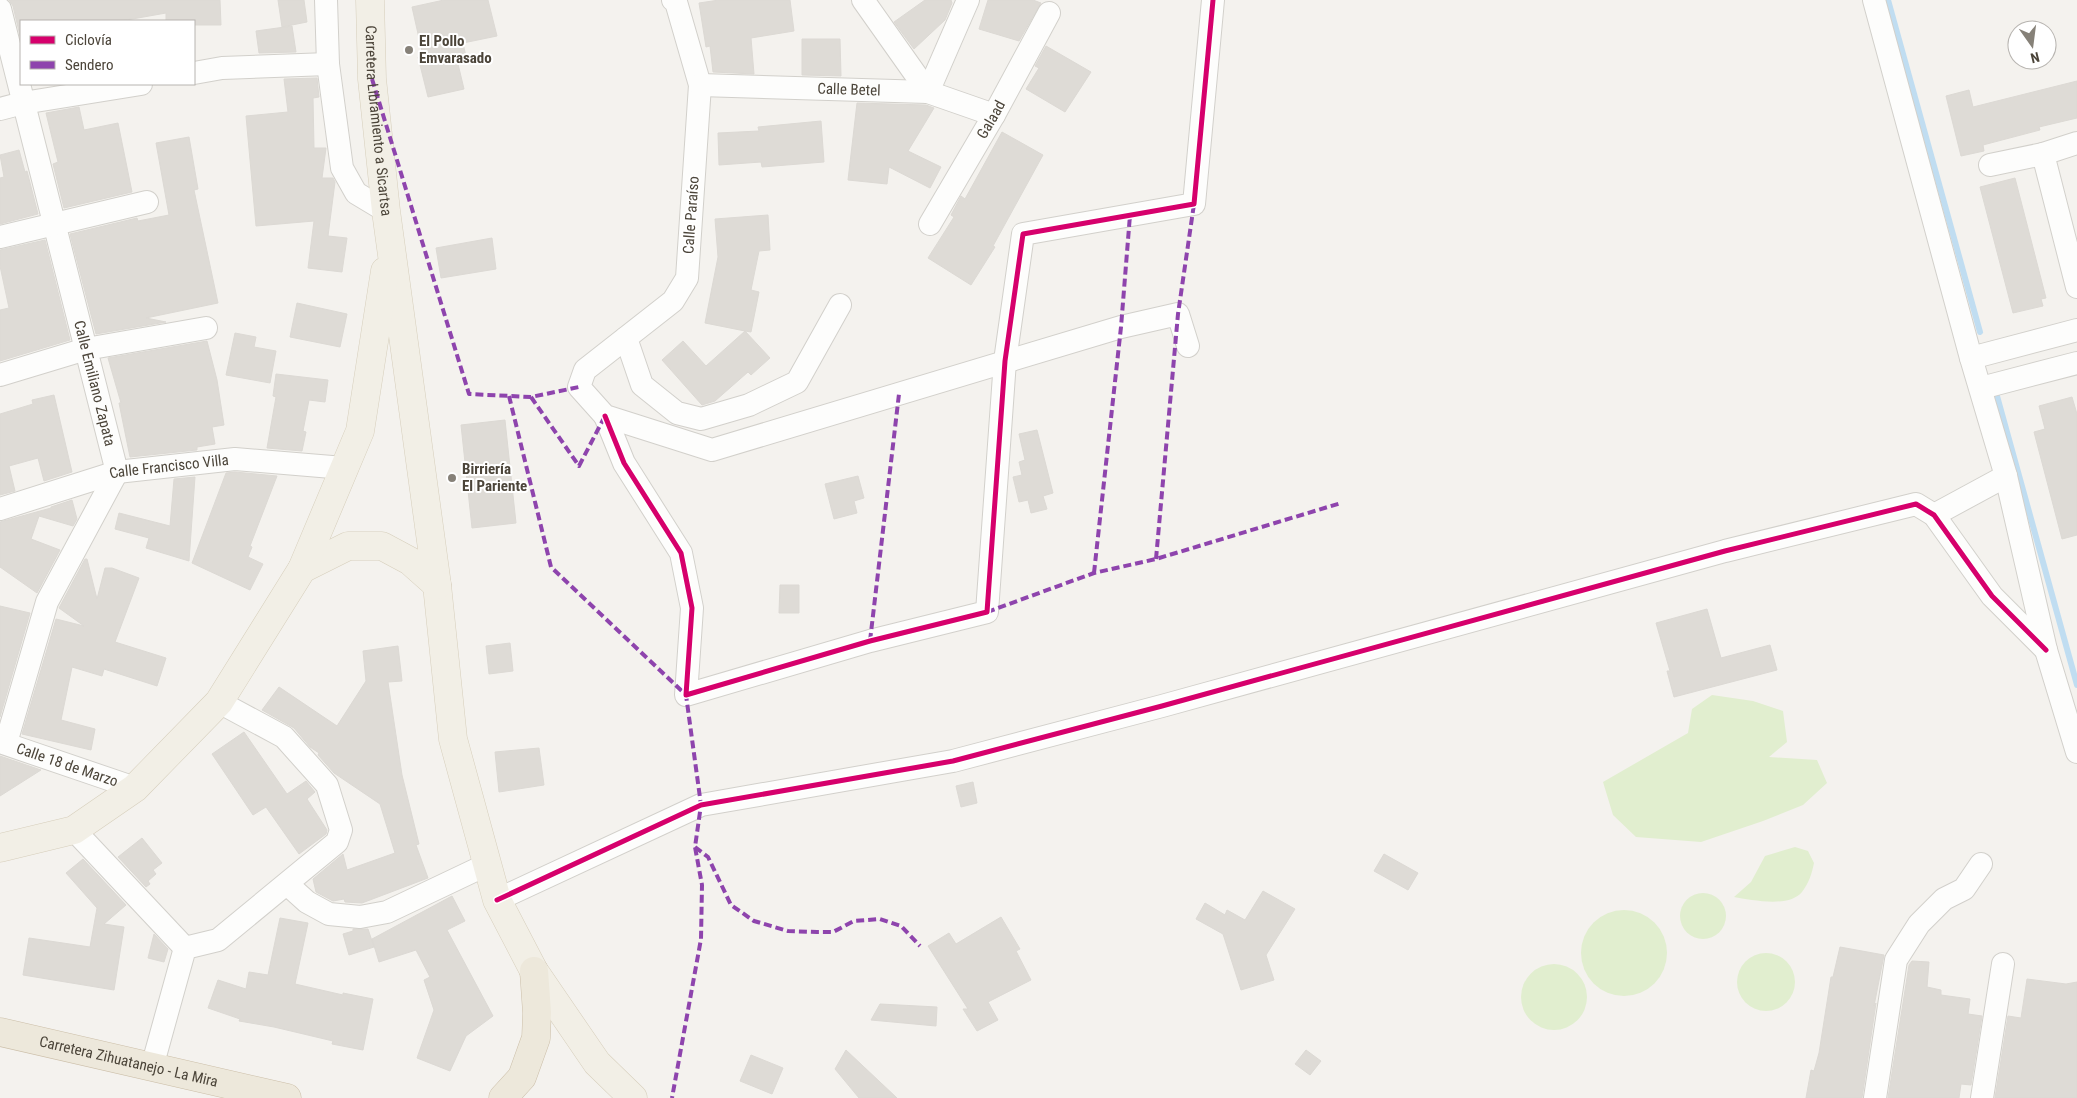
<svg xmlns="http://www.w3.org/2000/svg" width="2077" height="1098" viewBox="0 0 2077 1098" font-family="'Roboto Condensed',sans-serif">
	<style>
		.green { fill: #e1eecf }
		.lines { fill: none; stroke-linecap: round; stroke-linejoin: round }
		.stream { stroke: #c0ddf1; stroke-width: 6 }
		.building { fill: #dedbd6; stroke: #dcd9d4 }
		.street-casing { stroke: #d2d0cb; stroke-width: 24 }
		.primary-casing { stroke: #d6cebb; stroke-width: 29 }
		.highway-casing { stroke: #ccbfa9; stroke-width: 29 }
		.street { stroke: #fdfdfc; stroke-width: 22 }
		.primary { stroke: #f2efe6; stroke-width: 28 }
		.highway { stroke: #ede8db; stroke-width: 28 }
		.quiet { stroke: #8e44ad; stroke-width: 4; stroke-dasharray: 8 4; stroke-linecap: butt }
		.cycleway-casing { stroke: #fff; stroke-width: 8 }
		.cycleway { stroke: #d6006c; stroke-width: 5 }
		.poi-dot { fill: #868178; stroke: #fff; stroke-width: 2 }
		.labels { text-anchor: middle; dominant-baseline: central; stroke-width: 4; stroke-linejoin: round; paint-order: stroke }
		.poi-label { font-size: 15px; font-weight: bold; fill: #4b4439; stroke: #fff; text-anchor: start }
		.street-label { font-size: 15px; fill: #4b4439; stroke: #fff }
	</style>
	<rect width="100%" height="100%" fill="#f4f2ee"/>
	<g class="green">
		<polygon points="1712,695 1753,701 1783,711 1787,742 1769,757 1817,760 1827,783 1803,805 1763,821 1701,842 1636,837 1613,815 1603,782 1688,733 1692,709"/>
		<path d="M1795 847 1808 851 1814 863C1812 873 1809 883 1802 892 1789 908 1752 900 1734 897L1751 882 1765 856Z"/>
		<circle cx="1703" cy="916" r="23"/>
		<circle cx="1624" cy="953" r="43"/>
		<circle cx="1766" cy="982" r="29"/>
		<circle cx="1554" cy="997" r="33"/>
	</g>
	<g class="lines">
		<g class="stream">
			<polyline points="1888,0 1980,332"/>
			<polyline points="1997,396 2077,685"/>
		</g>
	</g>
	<g class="building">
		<polygon points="9,0 220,0 221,25 194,25 194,21 166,21 166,13 121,21 21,21 21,40 13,6"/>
		<polygon points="278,0 304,0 307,22 282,27"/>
		<polygon points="444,0 488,0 497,36 463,43 467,61 458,64 464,89 428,97 418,57 423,56 412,7"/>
		<polygon points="719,0 790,0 794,31 751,38 754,74 713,72 710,46 706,47 699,3"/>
		<polygon points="925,0 951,0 952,3 945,20 914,49 894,22"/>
		<polygon points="988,0 1033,0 1041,3 1019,41 979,29"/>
		<polygon points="292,26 296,52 259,53 256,31"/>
		<polygon points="802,39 840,39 841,76 802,75"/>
		<polygon points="1046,46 1091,72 1065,112 1026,89 1039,68 1035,66"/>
		<polygon points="317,78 319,97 313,98 314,148 326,148 322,178 333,178 335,182 328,236 347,238 342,272 308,268 314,221 256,226 246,116 288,112 284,79"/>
		<polygon points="2077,81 2077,118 2039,127 2040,130 1983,145 1984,151 1961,156 1946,96 1969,90 1973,107"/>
		<polygon points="857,103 926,105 934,108 908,151 941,167 930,188 889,167 887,184 848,180"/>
		<polygon points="79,107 84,130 118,123 132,192 64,208 53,164 58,162 46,113"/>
		<polygon points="821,121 824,162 762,167 761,162 719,165 718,133 759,131 758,127"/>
		<polygon points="1002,132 1043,155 993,246 995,247 971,285 928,258 954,217 951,215 961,196 965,199"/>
		<polygon points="189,137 198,189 194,190 218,303 146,318 166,322 96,334 70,234 137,218 138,221 169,215 156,143"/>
		<polygon points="19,150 25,172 27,171 38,214 0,224 0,178 4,177 0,155"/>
		<polygon points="2015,178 2046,298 2041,299 2043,306 2013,313 1980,187"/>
		<polygon points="768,215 770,250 759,251 751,290 759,292 751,332 745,331 770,358 751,375 748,372 715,401 702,405 662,360 683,341 706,366 745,331 705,323 718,257 715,219"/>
		<polygon points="492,238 496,269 441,278 436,248"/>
		<polygon points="45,240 70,340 0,361 0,310 9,308 0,266 0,250"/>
		<polygon points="297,303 347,314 340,347 290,337"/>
		<polygon points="235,333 256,337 254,347 276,351 270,383 226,375"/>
		<polygon points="207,341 217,380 224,425 212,427 215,444 197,447 197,450 130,457 119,403 121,403 108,358"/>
		<polygon points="276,374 328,380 325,402 309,400 303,431 306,432 302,451 267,448 276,397 273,396"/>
		<polygon points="54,395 72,472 44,481 38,458 9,466 15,491 0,495 0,414 33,404 32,400"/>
		<polygon points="2072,397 2077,414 2077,535 2062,539 2034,432 2045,429 2039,406"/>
		<polygon points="505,420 516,523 472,528 461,425"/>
		<polygon points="1037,430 1053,493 1043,496 1047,509 1031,513 1028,500 1019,502 1013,477 1022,475 1019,462 1025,460 1019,434"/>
		<polygon points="235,472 277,476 250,546 252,547 248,557 263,564 250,590 192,563 226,473"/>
		<polygon points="858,476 864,498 854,501 857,513 834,519 825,484"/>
		<polygon points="195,477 189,561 146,548 149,538 115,529 119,513 170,526 174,479"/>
		<polygon points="72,500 77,519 73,526 39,516 31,539 60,550 37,593 0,567 0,522 51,508 51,507"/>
		<polygon points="85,559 87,559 97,599 105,568 112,568 139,578 115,642 166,658 157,686 104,669 102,676 72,667 61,720 95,729 91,750 22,734 56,619 84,626 59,608"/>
		<polygon points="780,585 799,585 799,613 779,613"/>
		<polygon points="0,606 30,613 0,717"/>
		<polygon points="1707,609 1721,658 1770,645 1777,670 1674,697 1667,671 1670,671 1656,623"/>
		<polygon points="510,643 513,671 489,674 486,646"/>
		<polygon points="398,646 402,681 388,682 402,775 419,844 416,845 428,878 362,903 345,902 344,899 333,901 316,892 313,879 343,854 347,870 395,853 380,804 334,773 318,755 319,753 310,747 294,728 262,710 279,687 337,726 366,681 363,651"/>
		<polygon points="244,732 287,794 306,781 315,792 307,799 327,830 326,834 299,854 266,807 253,815 212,754"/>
		<polygon points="539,748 544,785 499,792 495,752"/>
		<polygon points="0,756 41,770 0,796"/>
		<polygon points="973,782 977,803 961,807 956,786"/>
		<polygon points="142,838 162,863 153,870 156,874 148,881 150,884 146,887 118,857"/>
		<polygon points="1384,854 1418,873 1408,890 1374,871"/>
		<polygon points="83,859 126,905 104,924 124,927 114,990 23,975 29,938 90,947 97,908 66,873"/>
		<polygon points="1263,891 1295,909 1266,955 1274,980 1241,990 1223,934 1196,919 1205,903 1225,915 1227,910 1245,920"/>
		<polygon points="452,896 465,921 447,930 493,1016 466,1036 450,1071 417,1058 434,1010 424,980 430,977 416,950 379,962 372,939"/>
		<polygon points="1001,917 1020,949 1016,951 1031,980 988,1002 998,1020 977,1031 963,1009 968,1009 928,946 949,933 956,944"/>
		<polygon points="280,918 308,923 295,984 343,995 343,993 373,999 363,1050 332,1044 333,1041 274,1027 239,1021 240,1019 208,1008 218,980 246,989 249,972 268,975"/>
		<polygon points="353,929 368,929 374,947 349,955 343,934 353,931"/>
		<polygon points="154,934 168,949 164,962 148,958"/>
		<polygon points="1840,947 1884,955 1874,1006 1876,1003 1862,1098 1806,1098 1811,1070 1814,1071 1819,1053 1831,977 1833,977"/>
		<polygon points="1912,961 1929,962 1927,987 1941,990 1941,995 1970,999 1968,1014 1982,1016 1971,1085 1961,1084 1959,1098 1888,1098 1909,965"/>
		<polygon points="2027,979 2066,984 2077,982 2077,1098 1995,1098 2008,1016 2021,1018"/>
		<polygon points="880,1004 937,1007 936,1026 871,1020"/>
		<polygon points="846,1050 897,1098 859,1098 835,1069"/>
		<polygon points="1306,1050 1321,1061 1310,1075 1295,1064"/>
		<polygon points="751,1055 783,1068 772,1094 740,1081"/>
	</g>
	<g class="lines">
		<g class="street-casing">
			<g id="street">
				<polyline points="326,0 328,64 342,168 356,193 386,211"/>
				<polyline points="673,0 676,2 700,85 687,278 673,301 585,370 579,387 605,416 712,450 1121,327 1178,314 1188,346"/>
				<polyline points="863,0 928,92"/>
				<polyline points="1874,0 1971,358 2006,476 2046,650 2077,752"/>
				<path id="s1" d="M0 9 117 472 47 602 6 743"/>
				<polyline points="194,73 222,68 328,64"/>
				<path id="s2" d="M700 85 928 92 994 115"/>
				<polyline points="928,92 968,0"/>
				<polyline points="0,109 23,103 141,84"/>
				<polyline points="2077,143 2043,154 2077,287"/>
				<polyline points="1990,165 2043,154"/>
				<path id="s3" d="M930 224 994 115 1049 13"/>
				<polyline points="0,237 147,202"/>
				<polyline points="626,338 642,385 677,413 701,419 749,405 797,382 840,305"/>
				<polyline points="1971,358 2077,330"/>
				<polyline points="0,375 86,349 206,328"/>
				<polyline points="1981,388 2077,363"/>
				<polyline points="605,416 624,463 681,553 692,608 686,695 870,641 987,612 1005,361 1023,234 1194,204 1213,0"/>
				<path id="s4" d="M0 509 117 472 235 459 344 468"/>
				<polyline points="1934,515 2006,476"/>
				<path id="s5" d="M0 742 135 788"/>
				<polyline points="74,830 185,948"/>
				<polyline points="287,884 307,902 329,914 360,917 387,912 488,864"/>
				<polyline points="497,900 701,805 953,761 1162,706 1725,551 1916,504 1934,515 1992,596 2046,650"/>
				<polyline points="152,1067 185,948 218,940 337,842 341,830 327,785 284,737 219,702"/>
				<polyline points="1875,1098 1896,960 1919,924 1944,899 1964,889 1981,864"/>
				<polyline points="1982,1098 2003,964"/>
			</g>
		</g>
		<g class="primary-casing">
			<g id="primary">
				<path id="s6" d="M370 0 372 79 386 211 437 585 453 739 497 900 534 971 597 1063 633 1098"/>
				<polyline points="302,569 348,546 382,546 410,561 437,585"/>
				<polyline points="0,848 74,830 135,788 219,702 302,569 360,431 385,271"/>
			</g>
		</g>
		<g class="highway-casing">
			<g id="highway">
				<path id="s7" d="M0 1032 287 1098"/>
				<polyline points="503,1098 522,1077 536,1038 537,1013 534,971"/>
			</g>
		</g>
		<use href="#street" class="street"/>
		<use href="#primary" class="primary"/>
		<use href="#highway" class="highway"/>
		<g class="quiet">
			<polyline points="372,79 469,394 531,397 579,387"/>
			<polyline points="509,396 551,567 686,695 701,805 695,847 702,885 701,939 672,1098"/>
			<polyline points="531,397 579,466 605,416"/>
			<polyline points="1156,559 1178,314 1194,204"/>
			<polyline points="1094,573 1121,327 1130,215"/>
			<polyline points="987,612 1094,573 1156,559 1341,503"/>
			<polyline points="870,641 899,394"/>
			<polyline points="695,847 708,857 731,905 754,921 788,931 817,932 833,932 854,921 880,919 901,926 920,946"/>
		</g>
		<g class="cycleway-casing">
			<g id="cycleway">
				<polyline points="605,416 624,463 681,553 692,608 686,695 870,641 987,612 1005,361 1023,234 1194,204 1213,0"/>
				<polyline points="497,900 701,805 953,761 1162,706 1725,551 1916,504 1934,515 1992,596 2046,650"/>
			</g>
		</g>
		<use href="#cycleway" class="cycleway"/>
	</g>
	<g class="poi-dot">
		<circle cx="409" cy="50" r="5"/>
		<circle cx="452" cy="478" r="5"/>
	</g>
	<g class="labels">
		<g class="poi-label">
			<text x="419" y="41">El Pollo<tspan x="419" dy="17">Emvarasado</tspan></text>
			<text x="462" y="469">Birriería<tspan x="462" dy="17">El Pariente</tspan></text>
		</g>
		<g class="street-label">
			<text stroke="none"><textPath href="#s2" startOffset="149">Calle Betel</textPath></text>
			<text stroke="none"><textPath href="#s3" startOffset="121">Galaad</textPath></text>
			<text stroke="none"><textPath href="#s6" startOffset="121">Carretera Libramiento a Sicartsa</textPath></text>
			<text transform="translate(691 215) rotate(-86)">Calle Paraíso</text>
			<text stroke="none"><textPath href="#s1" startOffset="386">Calle Emiliano Zapata</textPath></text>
			<text stroke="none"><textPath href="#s4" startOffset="175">Calle Francisco Villa</textPath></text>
			<text stroke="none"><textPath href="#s5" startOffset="71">Calle 18 de Marzo</textPath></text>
			<text stroke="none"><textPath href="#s7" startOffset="132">Carretera Zihuatanejo - La Mira</textPath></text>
		</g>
	</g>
	<rect x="20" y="20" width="175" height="65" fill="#ffffff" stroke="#b7b4b0"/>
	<rect x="30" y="36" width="25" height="8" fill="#d6006c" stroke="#b7b4b0"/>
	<text x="65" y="45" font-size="15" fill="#4b4439">Ciclovía</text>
	<rect x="30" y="61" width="25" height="8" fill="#8e44ad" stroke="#b7b4b0"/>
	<text x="65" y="70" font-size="15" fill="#4b4439">Sendero</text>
	<g transform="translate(2032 45) rotate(166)"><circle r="24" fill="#ffffff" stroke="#b7b4b0"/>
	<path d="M0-4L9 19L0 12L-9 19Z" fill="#868178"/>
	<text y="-8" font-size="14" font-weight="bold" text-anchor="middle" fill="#4b4439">N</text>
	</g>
</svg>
